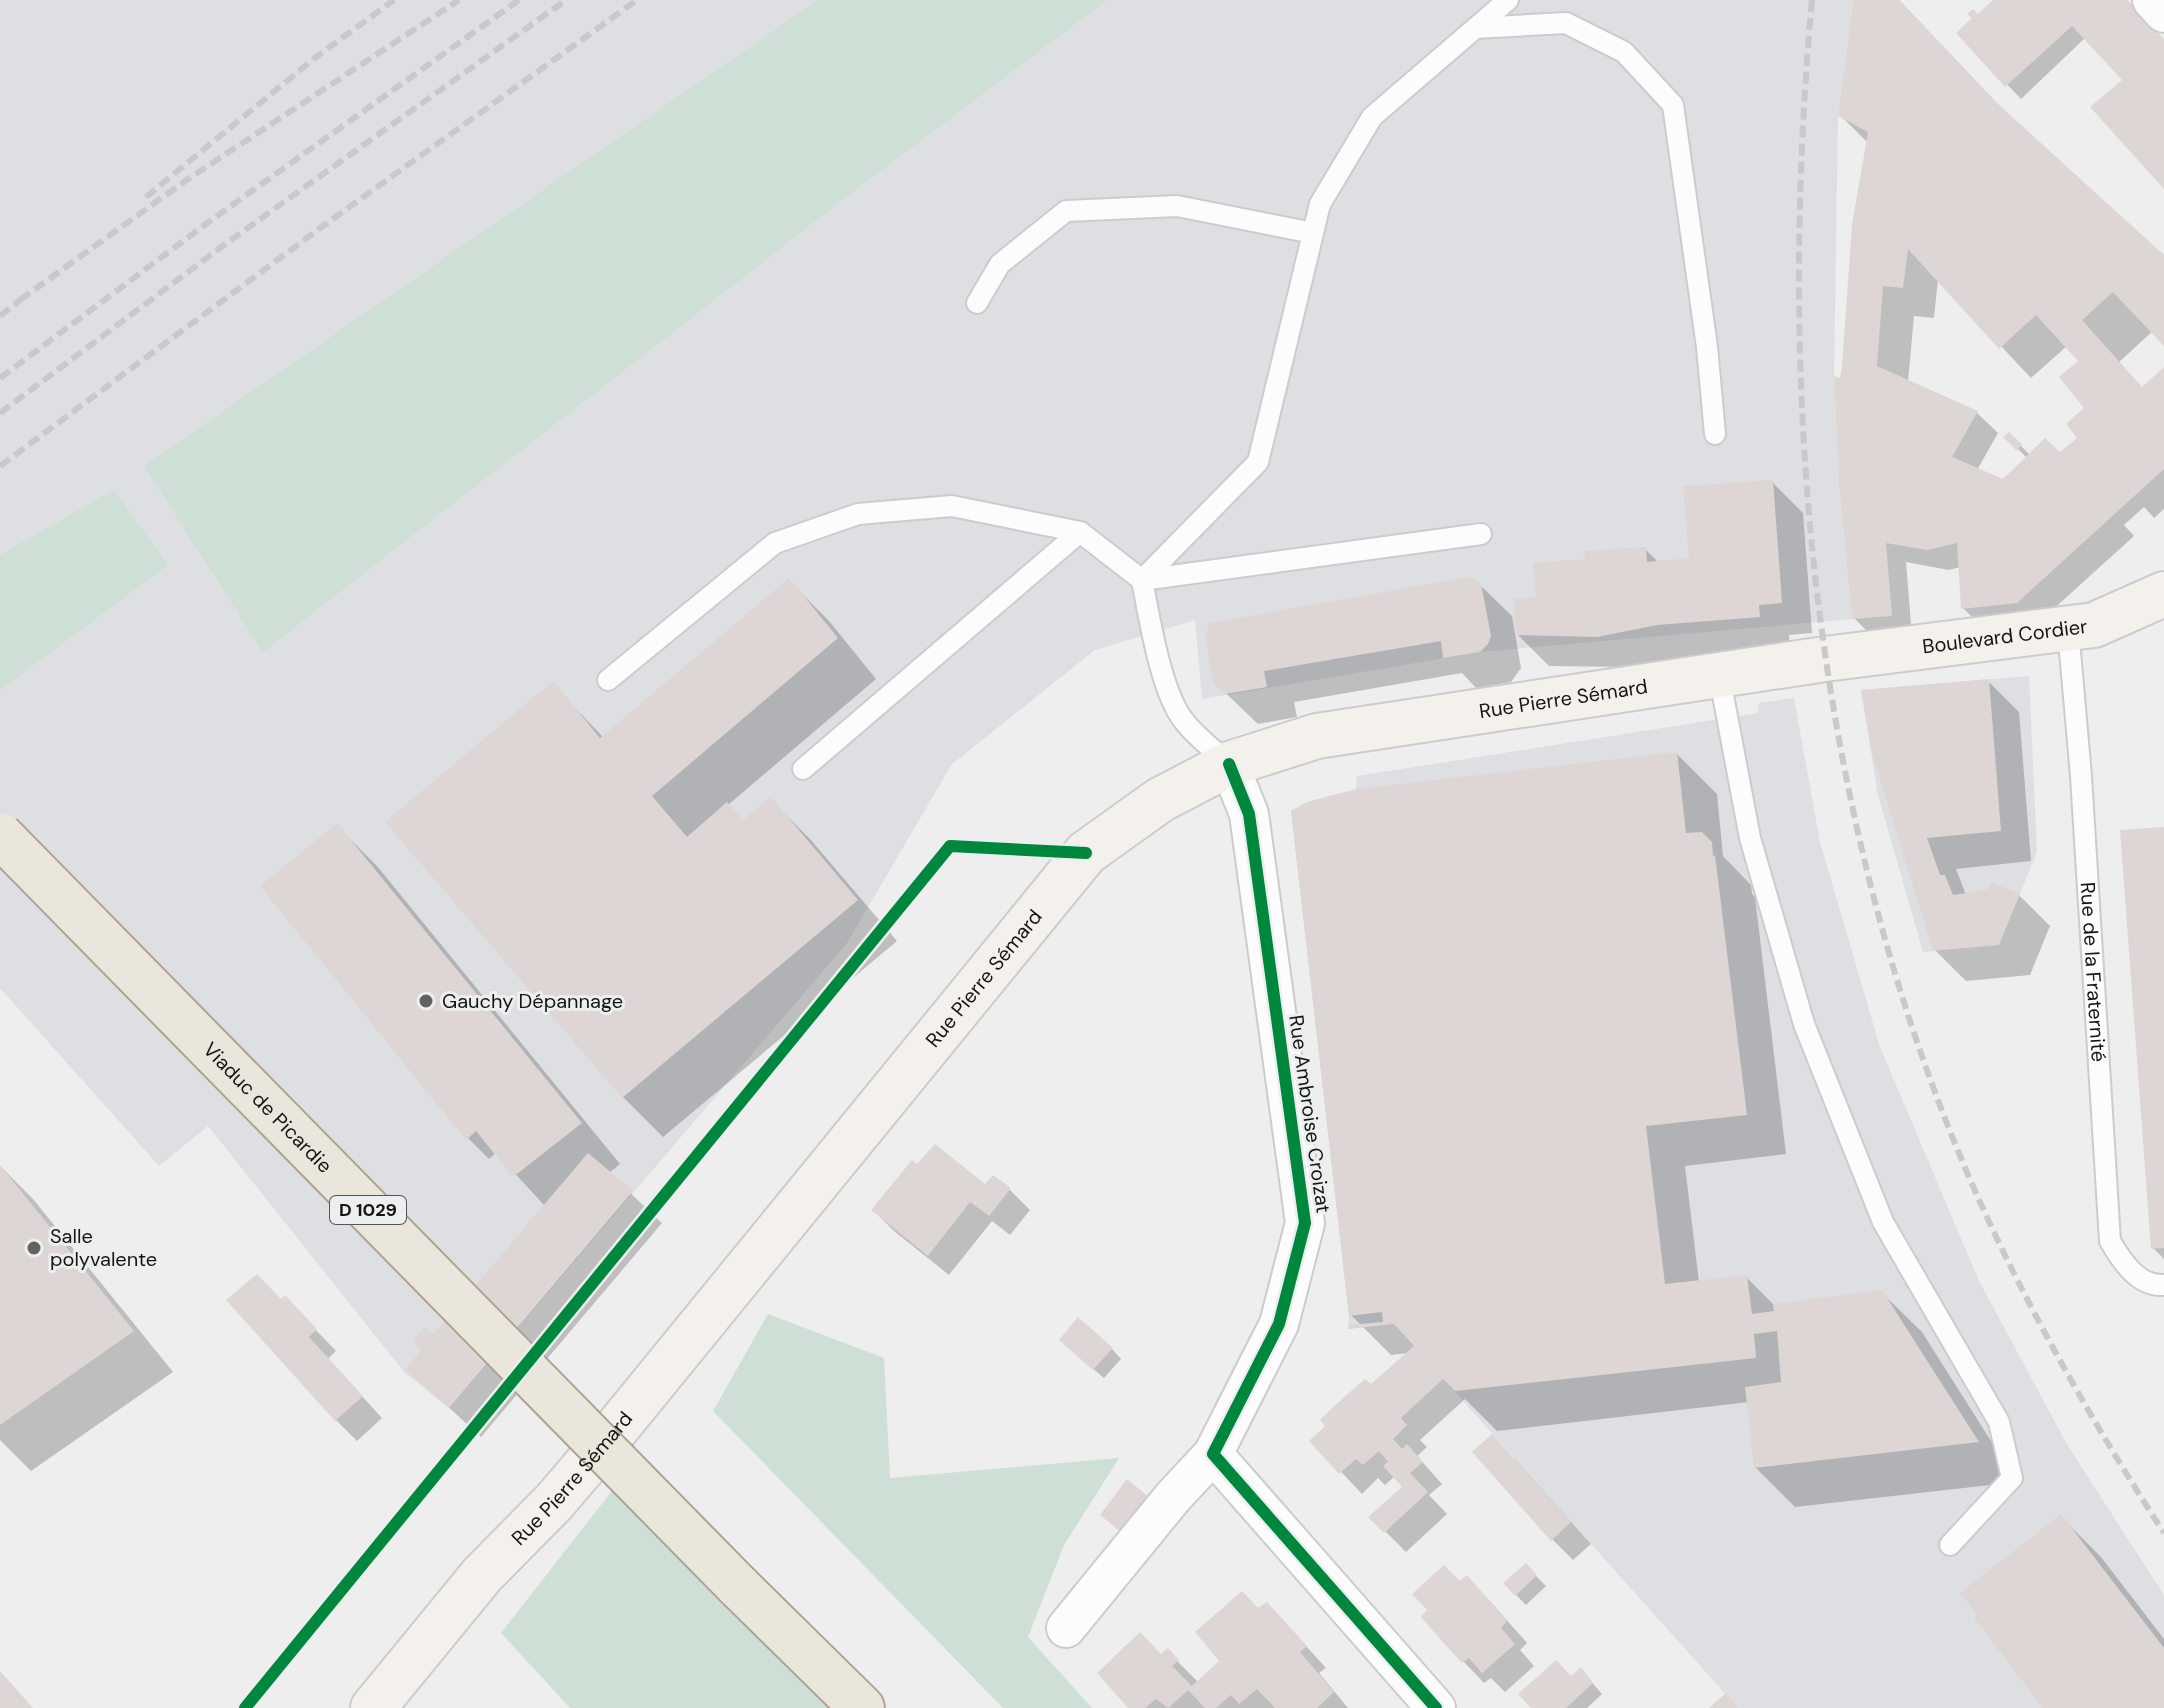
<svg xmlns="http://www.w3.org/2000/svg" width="2164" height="1708" viewBox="0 0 2164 1708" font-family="'DM Sans',sans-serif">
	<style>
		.built { fill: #dedfe3 }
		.green { fill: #cedfd6 }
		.shadow { fill: #0003; fill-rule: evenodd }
		.building { fill: #ded6d4; fill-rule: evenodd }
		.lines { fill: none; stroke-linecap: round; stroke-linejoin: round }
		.service-casing { stroke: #cccccd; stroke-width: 24 }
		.minor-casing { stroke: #cccccd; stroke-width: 42 }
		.secondary-casing { stroke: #cccccd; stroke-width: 48 }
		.primary-casing { stroke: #ada391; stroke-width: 48 }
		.service { stroke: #fcfcfc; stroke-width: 20 }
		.minor { stroke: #fcfcfc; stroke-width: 38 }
		.secondary { stroke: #f4f1ec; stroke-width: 44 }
		.primary { stroke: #ebe6db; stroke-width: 44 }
		.rail { stroke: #c9c9c9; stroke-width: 6; stroke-dasharray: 12 6; stroke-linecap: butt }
		.primary-bridge-casing { stroke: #ada391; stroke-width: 48; stroke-linecap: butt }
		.primary-bridge { stroke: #ebe6db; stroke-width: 44 }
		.cycleway-casing { stroke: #edeeef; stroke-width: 17 }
		.cycleway { stroke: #00873e; stroke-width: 12 }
		.poi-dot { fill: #616161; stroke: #edeeef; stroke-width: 3 }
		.labels { text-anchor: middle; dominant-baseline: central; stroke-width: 6; stroke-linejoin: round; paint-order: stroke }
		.shield { fill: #edeeef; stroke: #565656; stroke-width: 2 }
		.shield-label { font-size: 18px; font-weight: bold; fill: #151515 }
		.street-label { font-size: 20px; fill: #151515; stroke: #edeeef }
		.poi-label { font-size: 20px; fill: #151515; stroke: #edeeef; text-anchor: start }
	</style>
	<rect width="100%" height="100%" fill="#eee"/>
	<g class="built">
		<polygon points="0,0 1853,0 1838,116 1834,376 1839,486 1852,619 1480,652 1202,699 1195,620 1095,650 952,764 847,943 449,1408 404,1372 208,1126 159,1166 0,988"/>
		<polygon points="2029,676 2037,852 1999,945 1923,952 1878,795 1861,690"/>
		<polygon points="1794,698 1820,842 1880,1047 1979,1281 2068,1446 2164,1595 2164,1708 1738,1708 1394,1324 1348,1329 1349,1316 1291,811 1307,802 1356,789 1357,776 1758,713 1759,703"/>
	</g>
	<g class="green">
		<polygon points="818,0 1107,0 854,191 263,652 144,466"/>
		<polygon points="114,490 168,565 0,690 0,555"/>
		<polygon points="768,1314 884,1358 890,1478 1119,1458 1064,1545 1028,1637 1092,1708 1003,1708 713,1411"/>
		<polygon points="622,1478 835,1708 570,1708 501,1633"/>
	</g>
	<g class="shadow">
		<path d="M1855 0H1899L2011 118 2164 257V344L2153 331 2119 362 2143 389 2164 369V509L2154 518 2144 507 2124 525 2134 536 2038 623 1984 629 1963 608 1960 567 1949 570 1906 562 1912 636 1875 639 1854 618 1841 380 1868 143 1840 115ZM1938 279 2031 378 2067 346 2081 362 2087 408 2077 440 2059 454 2030 455 2009 434 2006 437 2027 458 2004 481 1977 470 1998 433 1977 413 1908 382 1914 316 1934 318Z"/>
		<polygon points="1996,0 2127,0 2164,42 2164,186 2134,90 2085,38 2021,99 1959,34"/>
		<polygon points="1772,482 1803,513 1812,633 1789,635 1790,648 1688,656 1629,667 1549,666 1518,635 1538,599 1587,561 1645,549 1659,563 1691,560"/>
		<polygon points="789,581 829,621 876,679 728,805 744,822 771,800 810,839 897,941 663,1137 623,1097 552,684 604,738"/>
		<polygon points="1480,585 1512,616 1521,668 1511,682 1476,688 1462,673 1294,702 1297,717 1258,724 1214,682"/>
		<polygon points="1988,681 2019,712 2031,861 1956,869 1966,895 2019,895 2050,926 2030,975 1966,981 1935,950 1874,753"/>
		<polygon points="1677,754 1717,794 1723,856 1751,885 1752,894 1755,897 1786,1154 1685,1166 1699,1282 1746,1277 1775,1306 1881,1292 1922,1332 2017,1482 1795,1507 1755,1467 1749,1402 1497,1431 1465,1399 1420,1440 1427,1447 1417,1456 1442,1484 1429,1495 1447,1514 1406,1552 1371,1517 1405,1487 1395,1476 1385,1485 1378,1478 1362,1494 1312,1441 1409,1353 1391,1355 1351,1315"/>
		<polygon points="337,826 377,866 620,1164 609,1173 662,1223 481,1437 408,1370 545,1206 496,1153 489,1159 468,1138 263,886"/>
		<polygon points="2164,829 2164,1259 2153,1248"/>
		<polygon points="0,1166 33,1199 173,1372 31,1471 0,1440"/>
		<polygon points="985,1187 1009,1189 1030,1210 1010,1235 992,1221 949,1275 894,1231 873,1210"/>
		<polygon points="285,1298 336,1351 328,1359 382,1418 357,1441 336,1420 281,1301"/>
		<polygon points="1112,1349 1121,1359 1104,1378 1071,1350"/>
		<polygon points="1513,1457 1591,1544 1573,1560 1552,1539"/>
		<polygon points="2061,1517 2101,1557 2164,1639 2164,1708 2046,1708"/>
		<polygon points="1526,1566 1546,1586 1526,1605 1516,1595"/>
		<polygon points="1460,1584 1488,1599 1527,1643 1520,1650 1534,1666 1505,1692 1491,1678 1484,1683 1464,1662"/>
		<polygon points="1258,1610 1287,1625 1326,1668 1319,1673 1348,1708 1131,1708 1162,1656 1167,1651 1199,1683 1222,1661"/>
		<polygon points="1581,1670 1602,1694 1587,1708 1534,1708"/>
	</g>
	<g class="building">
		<path d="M1853 0H1899L1998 104 2164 255V346L2113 292 2082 320 2142 387 2164 367V469L2017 603 1961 609 1957 543 1927 550 1886 543 1892 616 1852 619 1839 486 1834 376 1840 378 1842 366 1852 225 1868 132 1838 116ZM1908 249 1999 349 2036 315 2078 361 2059 377 2084 408 2066 424 2077 438 2060 452 2045 438 2003 479 1952 457 1978 411 1877 366 1883 286 1903 288Z"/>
		<polygon points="1993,0 2127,0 2164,39 2164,189 2090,107 2122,80 2072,26 2005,87 1956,33 1972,18 1967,14 1973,9 1978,14"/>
		<polygon points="2009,432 2022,444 2017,451 2003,437"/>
		<polygon points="1773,480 1782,603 1759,605 1760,617 1657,625 1597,637 1516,635 1514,599 1536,597 1533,563 1585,559 1584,551 1646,547 1647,562 1689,558 1683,486"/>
		<polygon points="1468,577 1481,583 1491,636 1488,644 1480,652 1443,658 1441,641 1264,671 1267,687 1225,694 1213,683 1205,635 1210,623"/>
		<polygon points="789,578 838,638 652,796 687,837 727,802 743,820 771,797 858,900 622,1098 385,822 553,681 600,738"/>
		<polygon points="1989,679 2001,831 1927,838 1940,875 1945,875 1953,895 1986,890 1991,882 2020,894 1999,945 1933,951 1872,753 1861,690"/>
		<polygon points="1677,752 1686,833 1702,832 1712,842 1713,856 1715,855 1747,1115 1646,1126 1665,1284 1747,1275 1752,1314 1774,1311 1773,1304 1882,1290 1979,1442 1754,1468 1745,1387 1781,1382 1777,1331 1754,1334 1756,1358 1455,1391 1443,1379 1401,1418 1407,1425 1393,1439 1402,1449 1407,1444 1423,1462 1410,1473 1428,1492 1384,1533 1368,1517 1402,1487 1383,1466 1388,1462 1379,1451 1363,1465 1356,1459 1339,1474 1309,1441 1325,1426 1320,1420 1342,1399 1365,1379 1371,1384 1414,1346 1394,1324 1348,1329 1348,1325 1383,1322 1382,1312 1349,1316 1291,811 1307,802 1357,789"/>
		<polygon points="337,823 582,1123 513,1177 476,1131 466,1140 260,886"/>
		<polygon points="2164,827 2164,1248 2151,1249 2120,830"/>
		<polygon points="935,1144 985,1184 993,1175 1011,1188 989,1216 970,1202 928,1256 871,1210 912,1160 917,1164"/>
		<polygon points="588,1153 633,1191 449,1408 405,1370 421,1350 413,1341 425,1327 434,1334"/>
		<polygon points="0,1165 134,1331 0,1425"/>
		<polygon points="257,1274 281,1299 285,1295 317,1329 309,1337 363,1396 335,1421 226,1300"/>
		<polygon points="1078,1317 1113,1348 1093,1370 1059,1340"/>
		<polygon points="1492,1434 1571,1522 1551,1541 1472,1452"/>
		<polygon points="1127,1479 1150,1498 1123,1534 1100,1515"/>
		<polygon points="2061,1514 2164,1648 2164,1708 2043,1708 1974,1618 1977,1615 1960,1593"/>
		<polygon points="1526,1563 1537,1575 1515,1596 1503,1583"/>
		<polygon points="1444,1565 1460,1581 1467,1575 1507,1621 1501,1628 1515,1644 1482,1673 1469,1658 1462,1663 1441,1640 1421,1617 1427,1610 1412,1594"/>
		<polygon points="1242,1591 1258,1608 1267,1602 1307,1646 1300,1652 1334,1692 1317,1708 1275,1708 1257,1689 1239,1704 1231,1695 1216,1708 1205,1708 1188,1690 1168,1708 1156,1699 1145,1708 1128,1708 1097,1673 1140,1632 1161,1654 1168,1648 1179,1660 1172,1666 1192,1686 1219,1661 1195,1632"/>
		<polygon points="1556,1660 1571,1676 1581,1667 1593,1683 1566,1708 1531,1708 1518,1694"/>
		<polygon points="0,1671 33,1708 0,1708"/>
		<polygon points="1726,1693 1739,1708 1709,1708"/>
	</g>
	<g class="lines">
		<g class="service-casing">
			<g id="service">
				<polyline points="1476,28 1566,23 1624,52 1673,105 1707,347 1715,434"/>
				<polyline points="977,303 1000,264 1066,211 1177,206 1313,233"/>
				<polyline points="1481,534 1142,580 1258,462 1320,204 1372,117 1508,0"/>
				<path id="s1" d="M2068 629 2081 776 2110 1241C2121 1260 2138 1287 2164 1285"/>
				<polyline points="1719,674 1750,838 1804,1024 1883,1222 1999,1422 2012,1478 1950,1545"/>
				<path d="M608 680 775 543 858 514 952 506 1080 532 1142 580C1149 616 1161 693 1184 721 1196 737 1214 750 1229 764"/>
				<polyline points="803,769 1080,532"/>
			</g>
		</g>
		<g class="minor-casing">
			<g id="minor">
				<polyline points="2152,0 2164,13"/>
				<polyline points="1229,764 1249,814 1305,1223 1279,1324 1213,1454 1436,1708"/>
				<polyline points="1066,1628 1173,1497 1213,1454"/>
			</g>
		</g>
		<g class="secondary-casing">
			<g id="secondary">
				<path id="s2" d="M373 1708 482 1575 554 1502 607 1440 1086 853 1160 800 1229 764 1317 736 1825 659 2094 625 2164 594"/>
			</g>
		</g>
		<g class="primary-casing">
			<polyline id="primary" points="737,1585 862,1708"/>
		</g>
		<use href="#service" class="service"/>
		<use href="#minor" class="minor"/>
		<use href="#secondary" class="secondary"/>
		<use href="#primary" class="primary"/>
		<g class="rail">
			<path d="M1812 0C1775 403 1813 830 1980 1202 2032 1317 2096 1428 2164 1533"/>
			<polyline points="146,197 316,57 394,0"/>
			<polyline points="20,300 188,179 459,0"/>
			<polyline points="0,316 29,293"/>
			<polyline points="0,378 210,221 519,0"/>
			<polyline points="0,413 224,245 566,0"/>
			<polyline points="0,466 323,226 637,0"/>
		</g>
		<g class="primary-bridge-casing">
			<g id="primary-bridge">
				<path id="s3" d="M0 835 737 1585"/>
			</g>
		</g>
		<use href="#primary-bridge" class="primary-bridge"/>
		<g class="cycleway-casing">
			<g id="cycleway">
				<polyline points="1229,764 1249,814 1305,1223 1279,1324 1213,1454 1436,1708"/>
				<polyline points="245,1708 950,846 1086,853"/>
			</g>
		</g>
		<use href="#cycleway" class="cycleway"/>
	</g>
	<g class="poi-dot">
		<circle cx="426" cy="1001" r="8"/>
		<circle cx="34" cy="1248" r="8"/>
	</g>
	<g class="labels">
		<rect class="shield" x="330" y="1196" width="76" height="28" rx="6"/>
		<g class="shield-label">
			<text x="368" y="1210">D 1029</text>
		</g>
		<g class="street-label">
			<text stroke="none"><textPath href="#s2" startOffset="2070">Boulevard Cordier</textPath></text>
			<text stroke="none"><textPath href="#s2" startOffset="1624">Rue Pierre Sémard</textPath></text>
			<text stroke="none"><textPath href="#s1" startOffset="344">Rue de la Fraternité</textPath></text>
			<text stroke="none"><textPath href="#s2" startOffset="952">Rue Pierre Sémard</textPath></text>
			<text stroke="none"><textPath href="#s3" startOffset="382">Viaduc de Picardie</textPath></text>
			<text transform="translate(1310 1114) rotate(82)">Rue Ambroise Croizat</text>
			<text stroke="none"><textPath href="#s2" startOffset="304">Rue Pierre Sémard</textPath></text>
		</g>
		<g class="poi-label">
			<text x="442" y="1001">Gauchy Dépannage</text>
			<text x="50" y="1236">Salle<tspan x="50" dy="23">polyvalente</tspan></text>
		</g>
	</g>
</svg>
